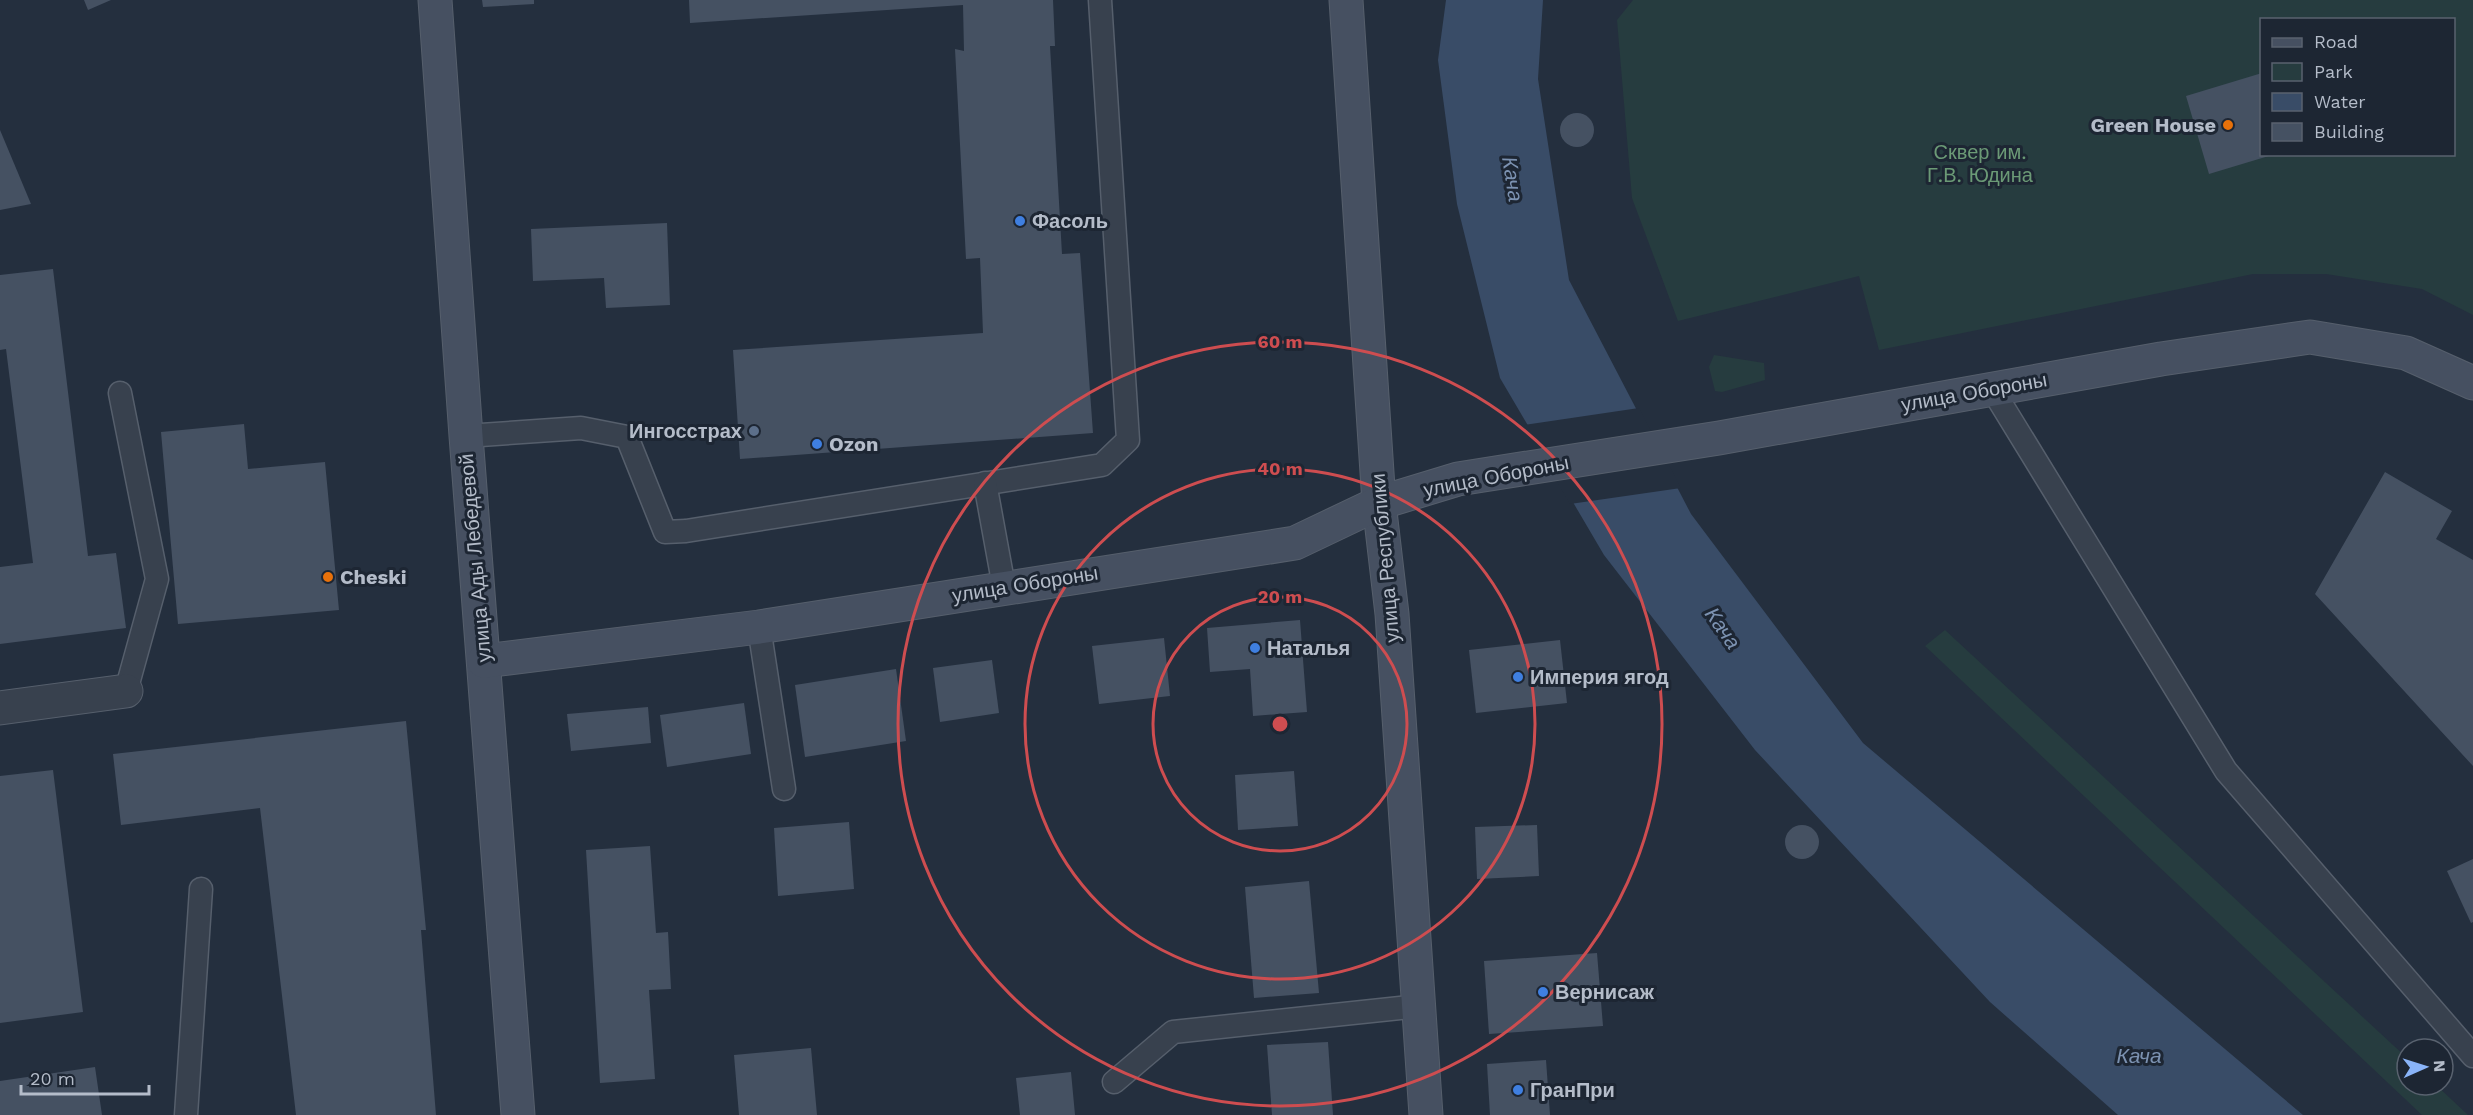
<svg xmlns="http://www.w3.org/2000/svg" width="2473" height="1115" viewBox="0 0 2473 1115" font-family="'Work Sans',sans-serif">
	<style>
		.green { fill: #263c3f; fill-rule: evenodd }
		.water { fill: #394c67 }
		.pier { fill: #242f3e }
		.building { fill: #455162 }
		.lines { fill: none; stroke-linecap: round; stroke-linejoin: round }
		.lane-casing { stroke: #565f6c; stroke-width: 25 }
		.street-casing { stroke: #565f6c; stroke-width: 35 }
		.secondary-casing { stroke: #565f6c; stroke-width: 35 }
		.lane { stroke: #38414e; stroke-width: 22 }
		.street { stroke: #38414e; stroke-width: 33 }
		.secondary { stroke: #465061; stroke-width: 33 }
		.ring { fill: none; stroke: #ce4d50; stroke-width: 3 }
		.food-dot { fill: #e8710a; stroke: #1d2633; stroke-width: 2 }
		.shop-dot { fill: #3f7fe0; stroke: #1d2633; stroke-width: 2 }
		.service-dot { fill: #5c6f8a; stroke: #1d2633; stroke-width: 2 }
		.labels { text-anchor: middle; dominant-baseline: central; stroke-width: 6; stroke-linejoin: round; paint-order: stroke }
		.poi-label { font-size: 20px; font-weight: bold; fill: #b4bcc9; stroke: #1d2633; text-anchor: start }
		.park-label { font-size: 20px; fill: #6b9a76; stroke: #1d2633 }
		.street-label { font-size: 20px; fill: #b4bcc9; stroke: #1d2633 }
		.water-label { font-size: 21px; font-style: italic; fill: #7c92b1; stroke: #1d2633 }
		.centre { fill: #ce4d50; stroke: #1d2633; stroke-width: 3 }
		.ring-label { font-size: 18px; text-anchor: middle; font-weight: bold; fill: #ce4d50; stroke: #1d2633; stroke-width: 6; stroke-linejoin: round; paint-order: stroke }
	</style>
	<rect width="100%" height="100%" fill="#242f3e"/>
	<g class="green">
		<path d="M1633 0H2473V315L2422 289 2326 274H2253L1879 350 1859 276 1678 321 1632 198 1617 20ZM2262 20H2454V154H2262Z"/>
		<polygon points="1714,355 1764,363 1765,380 1722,392 1715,391 1709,367"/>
		<polygon points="1945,630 2407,1058 2407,1085 2436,1085 2468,1115 2422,1115 1925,646"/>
	</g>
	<polygon class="water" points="1446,0 1543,0 1538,79 1569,280 1691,514 1863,743 2303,1115 2118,1115 1990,1002 1755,750 1604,555 1500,378 1457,204 1438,60"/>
	<polygon class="pier" points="1639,408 1681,488 1570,504 1524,425"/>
	<g class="building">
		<polygon points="84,0 111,0 88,10"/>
		<polygon points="482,0 534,0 534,4 483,7"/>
		<polygon points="689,0 1053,0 1055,46 1050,46 1062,254 1080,253 1093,433 740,459 733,350 983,333 980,258 966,259 955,49 964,51 963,5 690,23"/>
		<polygon points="2262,73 2262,154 2272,155 2209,174 2186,96"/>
		<circle cx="1577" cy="130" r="17"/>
		<polygon points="0,130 31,204 0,210"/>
		<polygon points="667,223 670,305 606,308 604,278 533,281 531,229"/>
		<polygon points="53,269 88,556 116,553 126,628 0,644 0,567 33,563 6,349 0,350 0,275"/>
		<polygon points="244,424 248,469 325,462 339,610 178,624 161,432"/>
		<polygon points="2385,472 2452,511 2436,539 2473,560 2473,766 2315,594"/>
		<polygon points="1300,620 1307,712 1253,716 1250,669 1210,672 1207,628"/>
		<polygon points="1164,638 1170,696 1099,704 1092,646"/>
		<polygon points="1560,640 1567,703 1476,713 1469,650"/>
		<polygon points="992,660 999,713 940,722 933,668"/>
		<polygon points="896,669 906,741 805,757 795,685"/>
		<polygon points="744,703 751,754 667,767 660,715"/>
		<polygon points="648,707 651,743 571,751 567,714"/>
		<polygon points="406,721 426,930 421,930 436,1115 296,1115 260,808 121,825 113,754"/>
		<polygon points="53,770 83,1012 0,1023 0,776"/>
		<polygon points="1294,771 1298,826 1238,830 1235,775"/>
		<polygon points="849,822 854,889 778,896 774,828"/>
		<circle cx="1802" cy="842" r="17"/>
		<polygon points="1537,825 1539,876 1477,879 1475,827"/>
		<polygon points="650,846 656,933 668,932 671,989 649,990 655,1079 600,1083 586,850"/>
		<polygon points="2473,859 2473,922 2471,923 2447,871"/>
		<polygon points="1309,881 1319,993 1254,998 1245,887"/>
		<polygon points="1597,953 1603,1026 1489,1034 1484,961"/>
		<polygon points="1328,1042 1333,1115 1272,1115 1267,1045"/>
		<polygon points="811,1048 817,1115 739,1115 734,1055"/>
		<polygon points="1546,1060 1550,1115 1490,1115 1487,1064"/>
		<polygon points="95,1067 102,1115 0,1115 0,1081"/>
		<polygon points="1071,1072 1075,1115 1020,1115 1016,1078"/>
	</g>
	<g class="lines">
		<g class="lane-casing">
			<g id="lane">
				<polyline points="1992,389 2226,771 2473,1056"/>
				<polyline points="120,393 157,579 126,691"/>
				<polyline points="466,436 581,428 627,437 665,532 686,531 1102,465 1128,440 1100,0"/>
				<polyline points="985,483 1004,587"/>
				<polyline points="759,627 784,789"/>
				<polyline points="1114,1082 1173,1032 1419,1006"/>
				<polyline points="186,1115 201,889"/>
			</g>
		</g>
		<g class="street-casing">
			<polyline id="street" points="0,708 126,691"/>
		</g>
		<g class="secondary-casing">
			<g id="secondary">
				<polyline points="435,0 466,436 518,1115"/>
				<polyline points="1346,0 1379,503 1392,614 1426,1115"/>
				<polyline points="484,661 759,627 1295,543 1379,503 1458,479 1719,438 2161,359 2310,337 2406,353 2473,383"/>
			</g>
		</g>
		<use href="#lane" class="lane"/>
		<use href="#street" class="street"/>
		<use href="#secondary" class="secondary"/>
	</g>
	<g class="ring">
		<circle cx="1280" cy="724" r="127"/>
		<circle cx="1280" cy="724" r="255"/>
		<circle cx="1280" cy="724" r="382"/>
	</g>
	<g class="food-dot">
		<circle cx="2228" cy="125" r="6"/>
		<circle cx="328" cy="577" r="6"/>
	</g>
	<g class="shop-dot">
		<circle cx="1020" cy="221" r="6"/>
		<circle cx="817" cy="444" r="6"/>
		<circle cx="1255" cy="648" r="6"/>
		<circle cx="1518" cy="677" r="6"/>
		<circle cx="1543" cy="992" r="6"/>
		<circle cx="1518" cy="1090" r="6"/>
	</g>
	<circle class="service-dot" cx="754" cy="431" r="6"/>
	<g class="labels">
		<g class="poi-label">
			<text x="2216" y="125" text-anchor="end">Green House</text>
			<text x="1032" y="221">Фасоль</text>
			<text x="742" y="431" text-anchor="end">Ингосстрах</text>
			<text x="829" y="444">Ozon</text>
			<text x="340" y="577">Cheski</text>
			<text x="1267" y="648">Наталья</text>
			<text x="1530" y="677">Империя ягод</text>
			<text x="1555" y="992">Вернисаж</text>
			<text x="1530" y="1090">ГранПри</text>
		</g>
		<g class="park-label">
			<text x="1980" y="152">Сквер им.<tspan x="1980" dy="23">Г.В. Юдина</tspan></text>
		</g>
		<g class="street-label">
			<text transform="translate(1974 392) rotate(-10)">улица Обороны</text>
			<text transform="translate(1496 476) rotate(-11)">улица Обороны</text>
			<text transform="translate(475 558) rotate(-95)">улица Ады Лебедевой</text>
			<text transform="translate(1385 558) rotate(-95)">улица Республики</text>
			<text transform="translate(1025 584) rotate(-9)">улица Обороны</text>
		</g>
		<g class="water-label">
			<text transform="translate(1513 179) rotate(81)">Кача</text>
			<text transform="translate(1723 628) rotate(55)">Кача</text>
			<text x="2139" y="1055">Кача</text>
		</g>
	</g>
	<circle cx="1280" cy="724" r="9" class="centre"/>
	<g class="ring-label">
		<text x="1280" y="348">60 m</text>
		<text x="1280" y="475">40 m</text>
		<text x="1280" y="603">20 m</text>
	</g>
	<rect x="2260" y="18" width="195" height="138" fill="#1d2633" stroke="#59626f" stroke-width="1.5"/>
	<rect x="2272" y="38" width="30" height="9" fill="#465061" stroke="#59626f" stroke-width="1.5"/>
	<text x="2314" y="48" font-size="18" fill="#b4bcc9">Road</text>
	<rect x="2272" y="63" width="30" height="18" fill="#263c3f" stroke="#59626f" stroke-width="1.5"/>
	<text x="2314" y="78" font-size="18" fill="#b4bcc9">Park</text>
	<rect x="2272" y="93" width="30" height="18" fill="#394c67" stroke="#59626f" stroke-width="1.5"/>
	<text x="2314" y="108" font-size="18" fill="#b4bcc9">Water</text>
	<rect x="2272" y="123" width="30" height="18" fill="#455162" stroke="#59626f" stroke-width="1.5"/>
	<text x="2314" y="138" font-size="18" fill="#b4bcc9">Building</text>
	<g transform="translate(2425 1067) rotate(87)"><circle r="28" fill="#1d2633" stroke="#59626f" stroke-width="1.5"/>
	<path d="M0-4.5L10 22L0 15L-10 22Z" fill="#8ab4f8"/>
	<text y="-9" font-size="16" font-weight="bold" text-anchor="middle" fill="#b4bcc9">N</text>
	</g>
	<path d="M21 1085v9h128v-9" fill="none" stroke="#b4bcc9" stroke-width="3"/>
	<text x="30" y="1085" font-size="18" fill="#b4bcc9" stroke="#1d2633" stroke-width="4.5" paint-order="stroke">20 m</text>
</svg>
